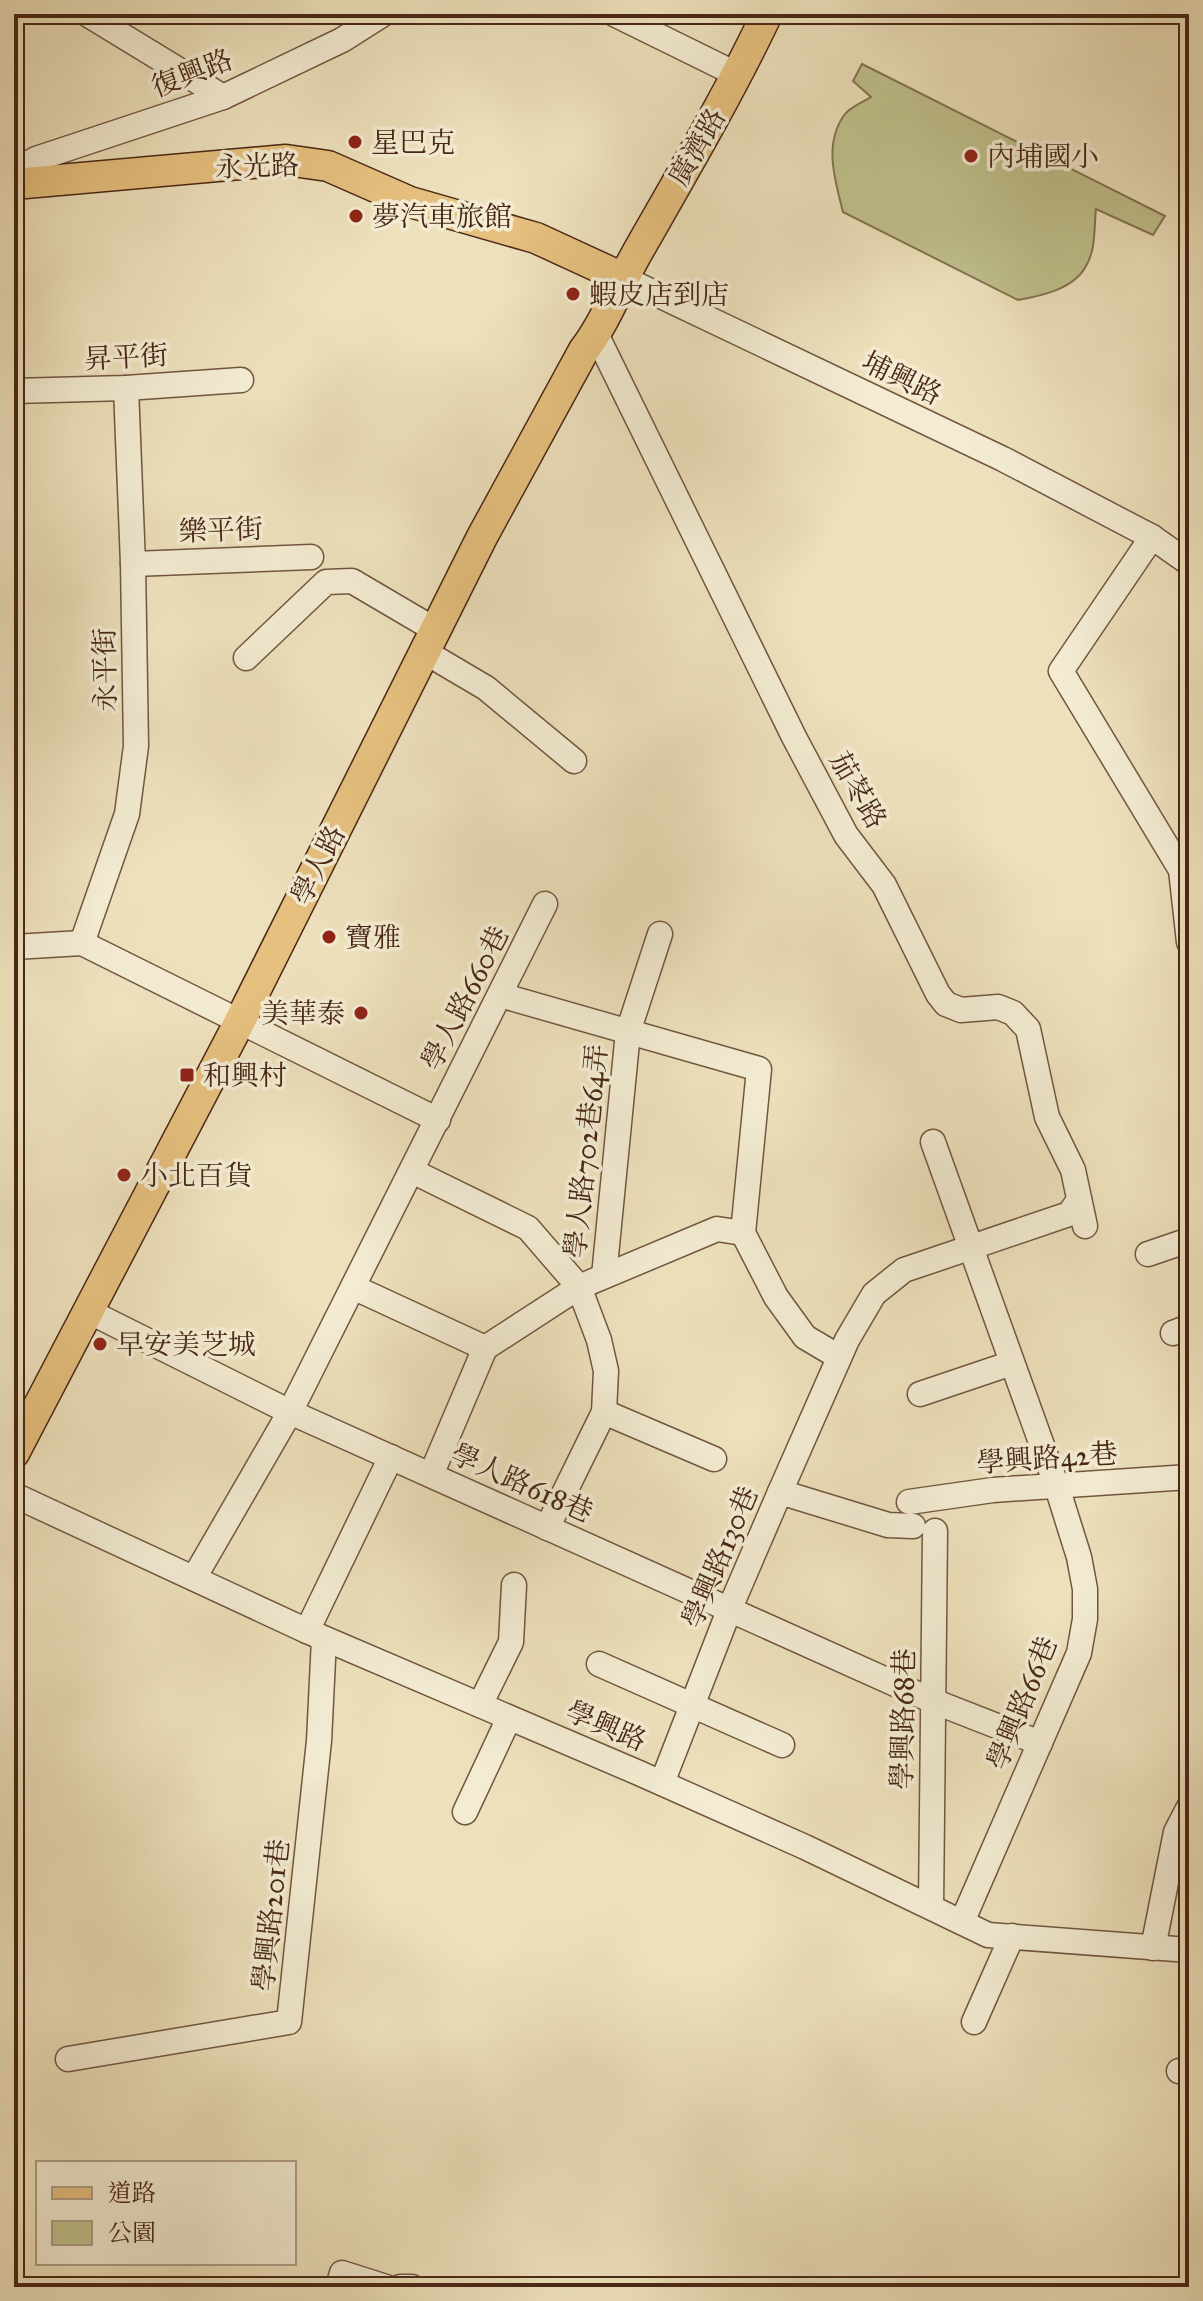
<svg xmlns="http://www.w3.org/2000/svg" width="1203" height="2301" viewBox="0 0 1203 2301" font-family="'IM FELL Great Primer','Noto Serif TC',serif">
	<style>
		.green { fill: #bfc18c; stroke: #847451; stroke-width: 2 }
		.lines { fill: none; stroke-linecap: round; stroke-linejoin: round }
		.minor-casing { stroke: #725640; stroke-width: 27 }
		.major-casing { stroke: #492716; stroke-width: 33 }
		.minor { stroke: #f3ecd3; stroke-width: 24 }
		.major { stroke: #e6c07e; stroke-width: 30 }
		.poi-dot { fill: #8f2418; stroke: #f3ecd3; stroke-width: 3 }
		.labels { text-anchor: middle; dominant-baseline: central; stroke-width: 7; stroke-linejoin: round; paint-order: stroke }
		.street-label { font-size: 28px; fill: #492716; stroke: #f3ecd3 }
		.poi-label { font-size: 28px; fill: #492716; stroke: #f3ecd3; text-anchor: start }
	</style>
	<rect width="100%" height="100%" fill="#ede1bc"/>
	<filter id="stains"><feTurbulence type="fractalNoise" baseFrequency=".0025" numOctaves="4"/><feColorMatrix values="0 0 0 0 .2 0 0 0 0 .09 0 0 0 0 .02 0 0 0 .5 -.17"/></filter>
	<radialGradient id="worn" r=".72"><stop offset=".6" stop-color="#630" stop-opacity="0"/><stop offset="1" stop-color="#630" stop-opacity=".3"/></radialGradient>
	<path class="green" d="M862 64 1165 216 1153 235 1096 209C1094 226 1096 250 1086 266 1074 289 1041 296 1018 300L843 212C835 180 823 143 845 114 850 107 863 102 871 97L853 81Z"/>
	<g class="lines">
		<g class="minor-casing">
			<g id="minor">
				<polyline points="87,14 223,97"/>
				<polyline points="614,14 738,75"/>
				<polyline points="14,171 36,159 223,97 342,40 383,14"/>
				<polyline points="623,278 1003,459 1152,537 1189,563"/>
				<polyline points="596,334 794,737 846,835 884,885 938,994 946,1004 961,1010 998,1007 1013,1013 1028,1029 1047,1117 1073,1170 1085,1226"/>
				<polyline points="14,391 126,388 241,380"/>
				<polyline points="1152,537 1061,671 1181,870 1189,942"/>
				<polyline points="133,564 311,557"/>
				<polyline points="425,652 486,688 574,761"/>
				<polyline points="246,658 326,582 352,581 437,631"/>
				<polyline points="82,943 127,814 136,746 133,564 126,388"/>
				<polyline points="14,947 82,943 438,1120"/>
				<polyline points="500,995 759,1069 743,1233"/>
				<polyline points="933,1142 1057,1487 1079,1557 1085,1589 1085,1619 1079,1653 962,1922"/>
				<polyline points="412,1171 528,1228 579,1287 599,1340 606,1371 604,1412 547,1528"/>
				<polyline points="743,1233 776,1297 805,1337 839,1357"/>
				<polyline points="1148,1254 1189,1240"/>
				<polyline points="604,1276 628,1032 660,934"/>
				<polyline points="353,1287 485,1348 579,1287 717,1229 743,1233"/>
				<polyline points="88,1311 290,1412 933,1701 1040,1743"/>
				<polyline points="1173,1333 1189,1327"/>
				<polyline points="920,1394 1012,1363"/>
				<polyline points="604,1412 714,1459"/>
				<polyline points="431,1475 485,1348"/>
				<polyline points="780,1492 888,1525 913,1526"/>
				<polyline points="14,1495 307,1631 639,1773 805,1847 988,1935 1189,1950"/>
				<polyline points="909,1502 993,1490 1189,1477"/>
				<polyline points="194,1578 290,1412 545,904"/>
				<polyline points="307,1631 391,1457"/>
				<polyline points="599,1664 782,1745"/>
				<polyline points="480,1705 511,1642 514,1585"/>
				<polyline points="662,1783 730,1608 780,1492 847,1340 874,1294 904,1270 1069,1214 1079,1200"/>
				<polyline points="465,1812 509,1718"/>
				<polyline points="931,1907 935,1531"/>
				<polyline points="1153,1948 1176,1832 1189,1807"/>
				<polyline points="974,2022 1012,1936"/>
				<polyline points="68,2059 289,2022 319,1741 324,1639"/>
				<polyline points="1179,2071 1189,2073"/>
				<polyline points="338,2287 342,2273 386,2287"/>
				<polyline points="400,2287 412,2287"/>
			</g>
		</g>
		<g class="major-casing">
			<g id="major">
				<polyline points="14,184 286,160 328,166 410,202 536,238 623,278"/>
				<path d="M14 1453 239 1023 482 537 584 350C606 321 619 285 637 253 682 174 728 96 767 14"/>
			</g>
		</g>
		<use href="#minor" class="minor"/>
		<use href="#major" class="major"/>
	</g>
	<g class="poi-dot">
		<circle cx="355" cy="142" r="8"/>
		<circle cx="971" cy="156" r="8"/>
		<circle cx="356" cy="216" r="8"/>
		<circle cx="573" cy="294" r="8"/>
		<circle cx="329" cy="937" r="8"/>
		<circle cx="361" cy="1013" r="8"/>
		<rect x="179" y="1067" width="16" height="16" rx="4"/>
		<circle cx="124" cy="1175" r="8"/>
		<circle cx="100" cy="1344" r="8"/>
	</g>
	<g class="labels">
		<g class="street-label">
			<text transform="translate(192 73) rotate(-21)">復興路</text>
			<text transform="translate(697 147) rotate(-60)">廣濟路</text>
			<text transform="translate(257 166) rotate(-2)">永光路</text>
			<text transform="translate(126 357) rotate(-3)">昇平街</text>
			<text transform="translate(902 378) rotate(26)">埔興路</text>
			<text transform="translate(221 530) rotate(-2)">樂平街</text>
			<text transform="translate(105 670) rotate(-91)">永平街</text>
			<text transform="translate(858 790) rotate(60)">茄苳路</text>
			<text transform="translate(318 865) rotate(-63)">學人路</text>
			<text transform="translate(465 998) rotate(-63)">學人路660巷</text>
			<text transform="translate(586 1151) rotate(-84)">學人路702巷64弄</text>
			<text transform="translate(1047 1458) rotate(-4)">學興路42巷</text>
			<text transform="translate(522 1483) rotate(24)">學人路618巷</text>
			<text transform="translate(720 1557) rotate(-67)">學興路130巷</text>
			<text transform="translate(1022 1703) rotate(-68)">學興路66巷</text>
			<text transform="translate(903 1719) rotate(-89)">學興路68巷</text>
			<text transform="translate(606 1726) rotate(23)">學興路</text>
			<text transform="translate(271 1915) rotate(-84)">學興路201巷</text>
		</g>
		<g class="poi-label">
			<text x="371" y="142">星巴克</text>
			<text x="987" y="156">內埔國小</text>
			<text x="372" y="216">夢汽車旅館</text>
			<text x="589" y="294">蝦皮店到店</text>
			<text x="345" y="937">寶雅</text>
			<text x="345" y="1013" text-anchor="end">美華泰</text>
			<text x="203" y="1075">和興村</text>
			<text x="140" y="1175">小北百貨</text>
			<text x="116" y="1344">早安美芝城</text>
		</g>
	</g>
	<rect width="1203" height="2301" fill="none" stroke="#ede1bc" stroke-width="48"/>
	<rect x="16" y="16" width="1171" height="2269" fill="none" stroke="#492716" stroke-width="4"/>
	<rect x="24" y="24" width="1155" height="2253" fill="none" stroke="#492716" stroke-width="2"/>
	<rect x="36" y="2161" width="260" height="104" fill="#f3ecd3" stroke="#af9d87" stroke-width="2"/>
	<rect x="52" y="2187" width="40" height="12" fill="#e6c07e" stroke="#af9d87" stroke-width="2"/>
	<text x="108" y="2201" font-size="24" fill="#492716">道路</text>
	<rect x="52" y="2221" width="40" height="24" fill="#bfc18c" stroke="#af9d87" stroke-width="2"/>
	<text x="108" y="2241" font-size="24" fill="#492716">公園</text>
	<rect width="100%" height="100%" filter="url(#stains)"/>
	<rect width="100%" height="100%" fill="url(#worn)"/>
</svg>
